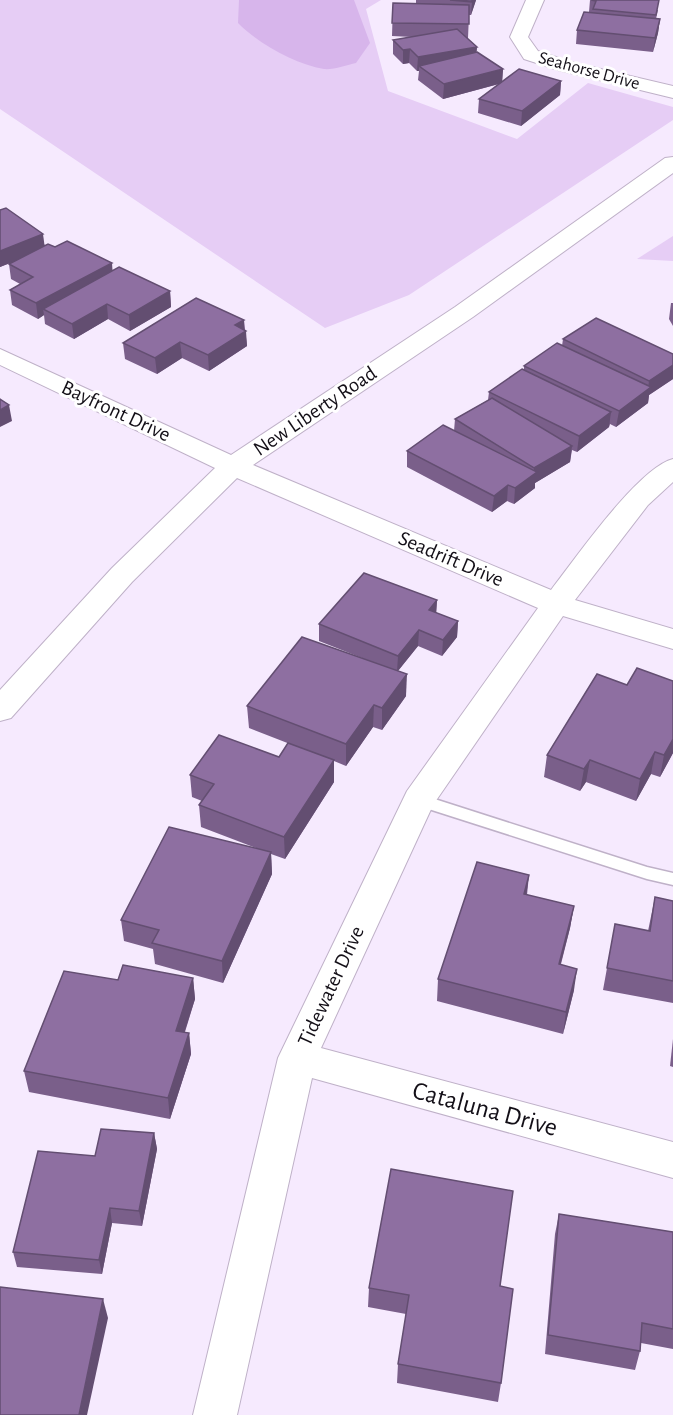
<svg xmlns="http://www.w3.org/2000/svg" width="673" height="1415" viewBox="0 0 673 1415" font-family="'Alegreya Sans',sans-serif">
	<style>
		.green { fill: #e6cdf5 }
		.water { fill: #d7b5eb }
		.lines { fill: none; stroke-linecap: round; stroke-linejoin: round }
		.lane-casing { stroke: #bfb1c8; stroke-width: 3 }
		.street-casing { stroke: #bfb1c8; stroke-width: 2 }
		.lane { fill: #fff; fill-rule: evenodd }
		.street { fill: #fff; fill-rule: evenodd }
		.wall { fill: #7a5f8a }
		.shaded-wall { fill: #634e71 }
		.building { fill: #8e6fa1; stroke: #634e71; stroke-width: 1.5 }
		.labels { text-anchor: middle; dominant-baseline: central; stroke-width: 6; stroke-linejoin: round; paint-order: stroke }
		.far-street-label { font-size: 18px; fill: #130f17; stroke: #fff }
		.street-label { font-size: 21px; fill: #130f17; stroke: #fff }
		.near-street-label { font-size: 26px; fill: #130f17; stroke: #fff }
	</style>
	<rect width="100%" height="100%" fill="#f6eafe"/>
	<g class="green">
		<polygon points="0,0 381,0 366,9 388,91 517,139 588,83 673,107 673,120 409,295 325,328 0,109"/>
		<polygon points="673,236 673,261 637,259"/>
	</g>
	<path class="water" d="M239 0H354L370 43 356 63C347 65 333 70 324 69 295 64 259 44 238 23Z"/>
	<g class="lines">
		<g class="lane-casing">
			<polygon id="lane" points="419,794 647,867 673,873 673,885 647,879 413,804 411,800 413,796"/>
		</g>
		<g class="street-casing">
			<g id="street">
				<polygon points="526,0 544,0 528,37 538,51 571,62 673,86 673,98 558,70 524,59 510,37"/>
				<path d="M673 157V173L473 317 253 465 551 590C575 559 638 468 673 459V482L648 505 575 600 673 629V649L563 616 433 805 321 1048 673 1142V1178L312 1078 237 1415H193L278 1058 407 791 538 608 237 478 132 582 11 718 0 721V690L112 568 215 468 0 365V349L231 455 455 307 665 158Z"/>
			</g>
		</g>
		<use href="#lane" class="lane"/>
		<use href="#street" class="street"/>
	</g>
	<g class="wall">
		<polygon points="416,0 476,0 471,15 469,15 468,38 467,38 477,47 476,52 503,69 502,82 561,81 560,95 521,126 478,113 479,99 499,84 443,99 418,80 419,71 417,71 409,63 403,64 393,54 393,40 412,37 392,36 393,3 416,4"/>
		<polygon points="590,0 658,10 656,19 660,19 658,33 653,52 576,44 577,30 589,12"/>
		<polygon points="0,210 45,245 55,247 113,270 170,291 171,307 130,331 108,319 74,339 45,324 44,315 38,319 12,305 10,290 20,284 11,279 9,264 10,263 0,267"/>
		<polygon points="671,303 673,303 673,326 669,319"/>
		<polygon points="244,320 247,346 209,371 182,358 157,374 125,359 123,343"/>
		<polygon points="563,339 673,354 673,379 649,395 648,403 616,427 610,424 609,427 577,452 572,450 570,462 535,483 535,488 514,504 507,501 492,512 407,467 407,451 454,431 455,419 488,400 489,392 524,370 524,366 562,346"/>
		<polygon points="437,600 436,613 458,621 457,637 442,656 418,646 398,671 406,696 382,730 373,727 346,766 334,761 334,782 285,859 271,854 272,874 223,983 155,964 153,949 124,941 121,920 261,850 201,827 199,805 202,801 192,797 190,775 279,757 290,744 249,728 247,706 362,658 319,641 319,624"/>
		<polygon points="673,681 673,753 660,777 651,774 636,801 586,782 580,791 544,777 547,755 627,685"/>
		<polygon points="529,875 527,895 574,906 570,928 561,964 574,990 563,1034 437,1001 438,979"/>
		<polygon points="655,897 673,901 673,1003 603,990 615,924 648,931"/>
		<polygon points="193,978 195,999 185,1032 189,1033 191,1054 170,1119 29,1092 24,1071 118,980"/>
		<polygon points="673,1039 673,1067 670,1066"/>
		<polygon points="154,1133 157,1149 142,1226 112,1223 102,1274 17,1267 13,1252 95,1156"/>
		<polygon points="559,1214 673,1232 673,1349 641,1343 640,1351 635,1370 545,1354 555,1234"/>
		<polygon points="500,1286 501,1383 498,1402 397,1383 398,1364 406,1314 368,1307 369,1288"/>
	</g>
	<g class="shaded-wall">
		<polygon points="472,0 476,0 471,15 472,2"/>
		<polygon points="660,19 658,33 653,52 655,38"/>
		<polygon points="477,47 476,60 419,66 419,71 417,71 418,57"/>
		<polygon points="410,49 409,63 403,64 403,50"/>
		<polygon points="503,69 502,83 443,99 444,84"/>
		<polygon points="561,81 560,95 521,126 522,111"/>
		<polygon points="43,234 45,249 0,267 0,251"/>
		<polygon points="112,263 113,278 43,309 44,315 38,319 36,303"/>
		<polygon points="170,291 171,307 130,331 129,315"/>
		<polygon points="107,304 108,319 74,339 72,324"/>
		<polygon points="244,320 244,332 246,331 247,346 209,371 208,355 235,325"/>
		<polygon points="180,342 182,358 157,374 155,358"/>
		<polygon points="673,365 673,379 649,395 648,403 616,427 619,411 648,389 649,381"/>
		<polygon points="9,405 12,421 0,427 0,410"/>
		<polygon points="611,412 609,427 577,452 579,436"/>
		<polygon points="572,446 570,462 535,483 535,488 514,504 515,488 534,474 534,468"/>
		<polygon points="508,485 507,501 492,512 494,496"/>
		<polygon points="437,600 436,616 429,610"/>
		<polygon points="458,621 457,637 442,656 443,640"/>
		<polygon points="419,630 418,646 397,672 398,656"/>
		<polygon points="407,674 406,696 382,730 382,708"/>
		<polygon points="374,705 373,727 346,766 346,744"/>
		<polygon points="673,739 673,753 660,777 664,755"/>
		<polygon points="655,752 651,774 636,801 640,779"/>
		<polygon points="334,760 334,782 285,859 284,837"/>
		<polygon points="590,760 586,782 580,791 584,769"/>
		<polygon points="271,852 272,874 223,983 222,961"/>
		<polygon points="529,875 526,897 524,894"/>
		<polygon points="574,906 570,928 555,985 559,964"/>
		<polygon points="577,969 574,990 563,1034 566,1012"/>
		<polygon points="193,978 195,999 178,1052 176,1031"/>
		<polygon points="189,1033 191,1054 170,1119 168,1098"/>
		<polygon points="154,1133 157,1149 142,1226 139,1211"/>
		<polygon points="110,1208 112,1223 102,1274 99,1260"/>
		<polygon points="103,1299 108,1318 87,1415 79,1415"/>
	</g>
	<g class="building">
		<polygon points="450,0 472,0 472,2"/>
		<polygon points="591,0 659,0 656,15 593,9 596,1"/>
		<polygon points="393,3 469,5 469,24 392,23"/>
		<polygon points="584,12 660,19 655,38 577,30"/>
		<polygon points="457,29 477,47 418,57 410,49 403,50 393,40"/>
		<polygon points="477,52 503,69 444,84 419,66"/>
		<polygon points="519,69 561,81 522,111 479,99"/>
		<polygon points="6,208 43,234 0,251 0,210"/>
		<polygon points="67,241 112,263 36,303 10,290 33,277 9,264 48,244 55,247"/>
		<polygon points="119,267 170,291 129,315 107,304 72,324 43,309"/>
		<polygon points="196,298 244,320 235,325 246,331 208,355 180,342 155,358 123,343"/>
		<polygon points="596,318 673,354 673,365 649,381 563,339"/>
		<polygon points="557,343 651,387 619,411 524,366"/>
		<polygon points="522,369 611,412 579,436 489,392"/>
		<polygon points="492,398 572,446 534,468 455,419"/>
		<polygon points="0,399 9,405 0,410"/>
		<polygon points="443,425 537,472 515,488 508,485 494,496 407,451"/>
		<polygon points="364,573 437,600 429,610 458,621 443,640 419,630 398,656 319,624"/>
		<polygon points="302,637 407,674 382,708 374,705 346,744 247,706"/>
		<polygon points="637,668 673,681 673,739 664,755 655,752 640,779 590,760 584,769 547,755 597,674 627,685"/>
		<polygon points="219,735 279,757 288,743 334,760 284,837 199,805 214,784 190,775"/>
		<polygon points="169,827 271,852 222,961 152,943 159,930 121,920"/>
		<polygon points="477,862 529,875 524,894 574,906 559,964 577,969 566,1012 438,979"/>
		<polygon points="655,897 673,901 673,981 607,968 615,924 650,931"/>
		<polygon points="123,965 193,978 176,1031 189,1033 168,1098 24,1071 64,971 118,980"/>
		<polygon points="101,1129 154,1133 139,1211 110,1208 99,1260 13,1252 38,1151 95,1156"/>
		<polygon points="391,1169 513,1191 500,1286 513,1289 501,1383 398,1364 409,1295 369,1288"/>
		<polygon points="559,1214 673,1232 673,1329 642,1323 640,1351 548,1335"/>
		<polygon points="0,1287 103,1299 79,1415 0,1415"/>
	</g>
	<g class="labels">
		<g class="far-street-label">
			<text transform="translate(589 71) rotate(15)">Seahorse Drive</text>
		</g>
		<g class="street-label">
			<text transform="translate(116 411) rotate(25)">Bayfront Drive</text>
			<text transform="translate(315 411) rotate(-34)">New Liberty Road</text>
			<text transform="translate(451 559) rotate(23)">Seadrift Drive</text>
			<text transform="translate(331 986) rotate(-65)">Tidewater Drive</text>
		</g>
		<g class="near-street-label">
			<text transform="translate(485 1109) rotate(15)">Cataluna Drive</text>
		</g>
	</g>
</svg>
